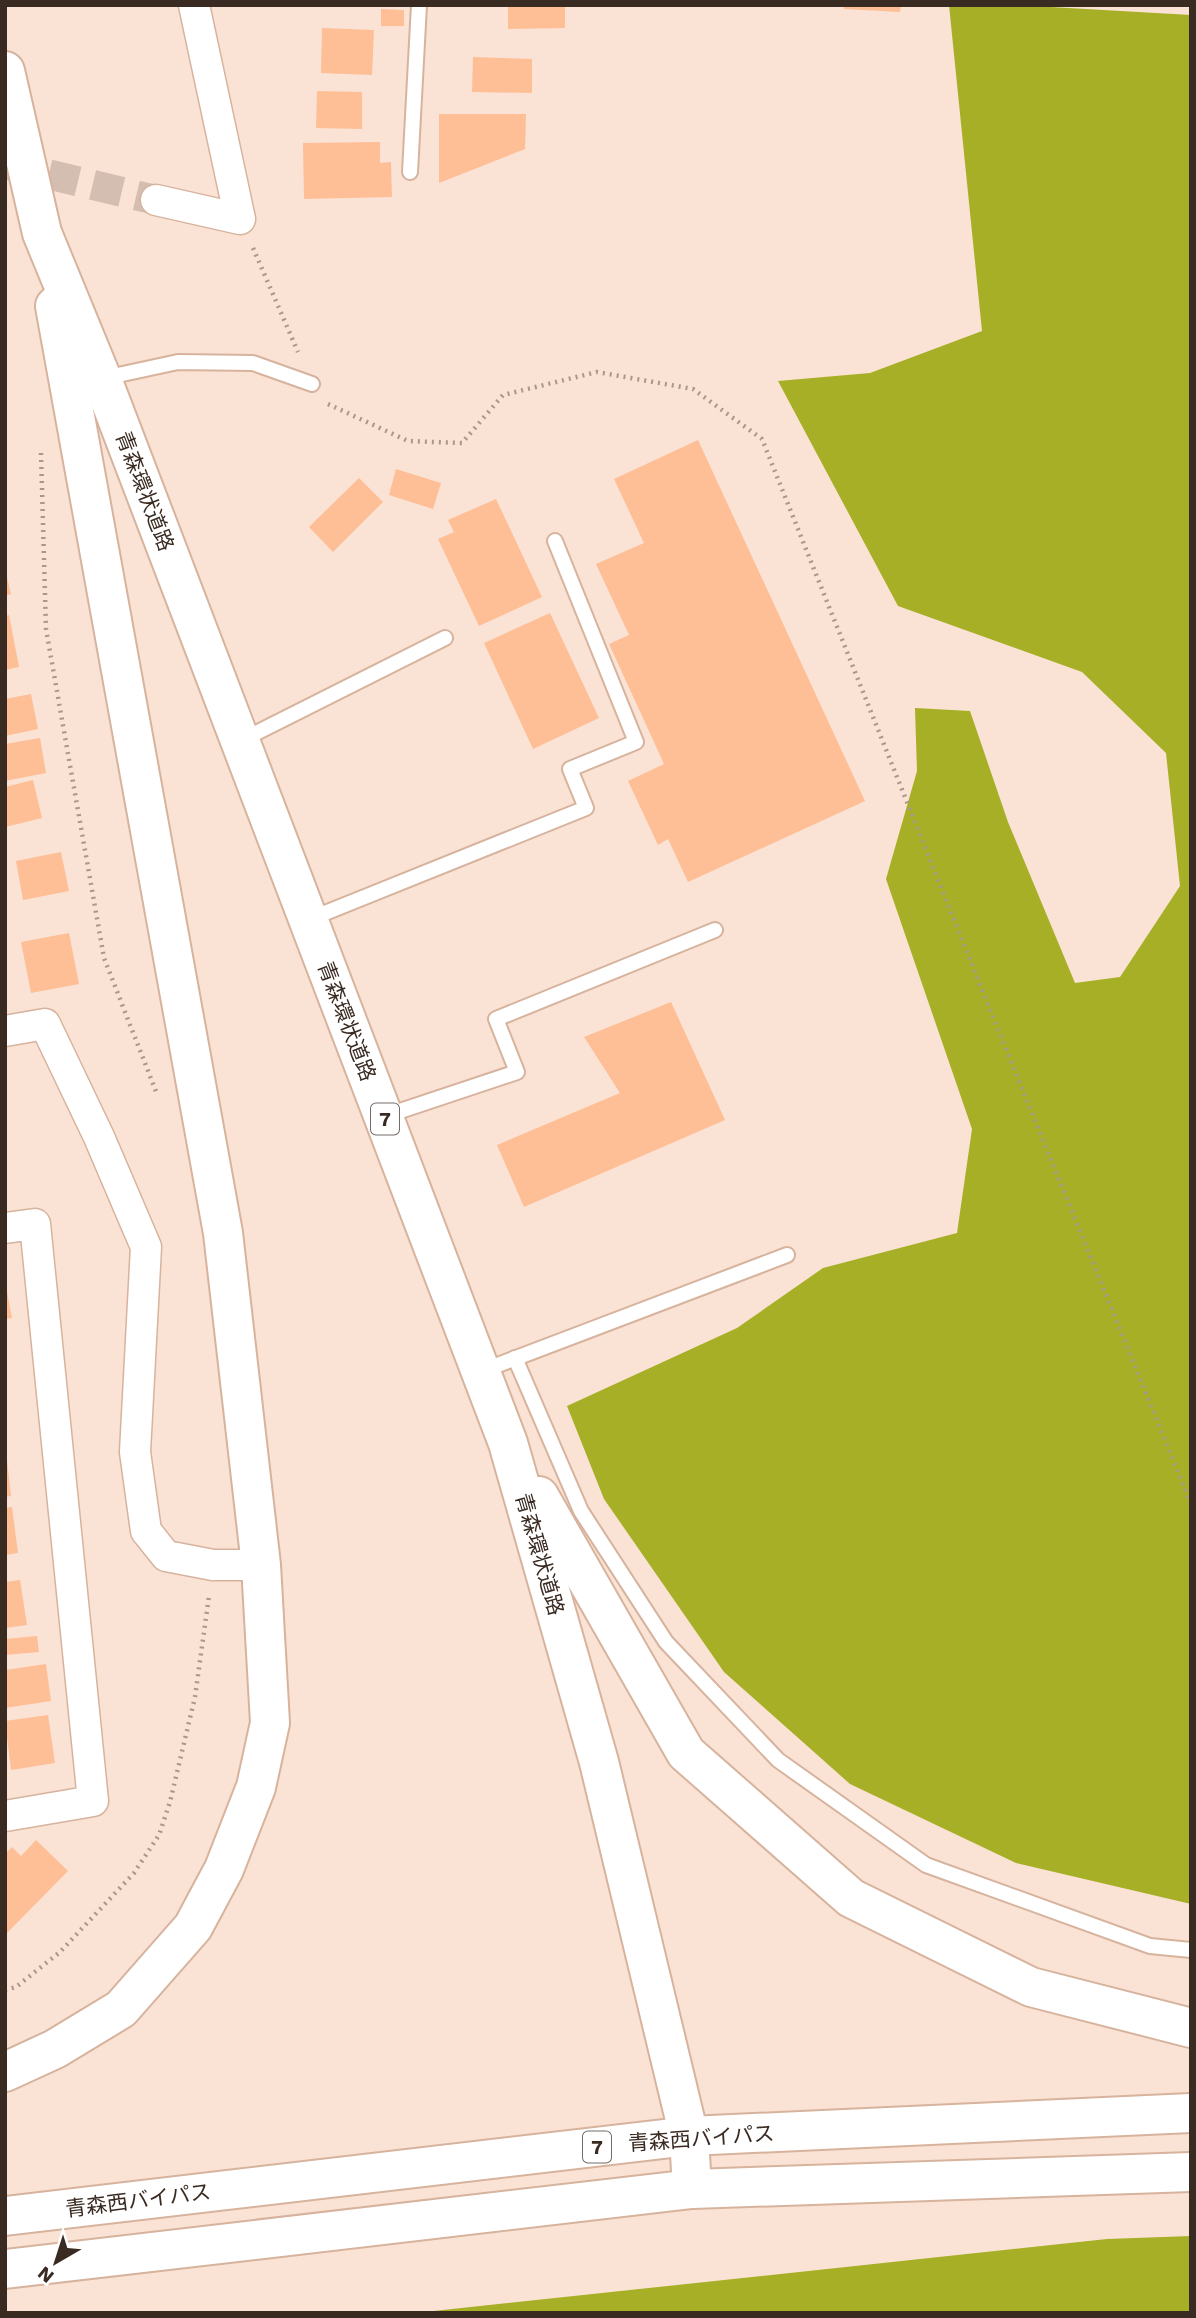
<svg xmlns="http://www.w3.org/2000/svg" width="1196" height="2318" viewBox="0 0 1196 2318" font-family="'Work Sans','Noto Sans JP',sans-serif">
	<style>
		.forest { fill: #a6af26 }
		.building { fill: #febe96 }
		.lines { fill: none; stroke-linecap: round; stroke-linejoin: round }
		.street-tunnel { stroke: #d3beb1; stroke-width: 30; stroke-dasharray: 30 15; stroke-linecap: butt }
		.lane-casing { stroke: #d7b39d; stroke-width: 18 }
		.street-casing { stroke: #d7b39d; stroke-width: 33 }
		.highway-casing { stroke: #d7b39d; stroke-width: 42 }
		.path { stroke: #aa978b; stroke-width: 4.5; stroke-dasharray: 2 5; stroke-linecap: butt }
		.lane { stroke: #fff; stroke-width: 14 }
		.street { stroke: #fff; stroke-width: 30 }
		.highway { stroke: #fff; stroke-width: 38 }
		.labels { text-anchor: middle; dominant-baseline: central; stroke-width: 6; stroke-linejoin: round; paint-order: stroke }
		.shield { fill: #fff; stroke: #746b64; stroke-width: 2 }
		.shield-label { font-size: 19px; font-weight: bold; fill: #392b22 }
		.street-label { font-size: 21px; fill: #392b22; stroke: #fff }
	</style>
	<rect width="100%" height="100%" fill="#fae3d5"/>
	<g class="forest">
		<polygon points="949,5 1016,5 1191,15 1191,1904 1016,1863 850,1784 724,1672 604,1499 567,1406 737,1328 823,1268 957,1233 972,1129 886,879 917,771 915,708 970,711 1008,822 1075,983 1120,977 1180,886 1166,753 1082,672 898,606 778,381 870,373 982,331"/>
		<polygon points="1191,2236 1191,2313 415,2313 1107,2239"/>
	</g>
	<g class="building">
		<polygon points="508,5 565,5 565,28 508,29"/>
		<polygon points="845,5 901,5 900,12 844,9"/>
		<polygon points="381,9 404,10 404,26 381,26"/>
		<polygon points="322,28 374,30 372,75 321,73"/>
		<polygon points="473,57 532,59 532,93 472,92"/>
		<polygon points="317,91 362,92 362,129 316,128"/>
		<polygon points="439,114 526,114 525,149 439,183"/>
		<polygon points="380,142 380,163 391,162 392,197 304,199 303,143"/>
		<polygon points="698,440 865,801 688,882 668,839 658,845 628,781 664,764 609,644 629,635 596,564 644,543 614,479"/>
		<polygon points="396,469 441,483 433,509 389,495"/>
		<polygon points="359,478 383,502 333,552 309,527"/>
		<polygon points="496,499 542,597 479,626 438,539 454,532 448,520"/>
		<polygon points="5,569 11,594 5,596"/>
		<polygon points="550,613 599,718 533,749 484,643"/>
		<polygon points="9,615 19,667 5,670 5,616"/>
		<polygon points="31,694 38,729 5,736 5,699"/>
		<polygon points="40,738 46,773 5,781 5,744"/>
		<polygon points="33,780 42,818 5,827 5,787"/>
		<polygon points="61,852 69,891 23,900 16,861"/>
		<polygon points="69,933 79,984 31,993 21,942"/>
		<polygon points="671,1002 725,1120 524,1207 497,1145 620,1093 584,1037"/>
		<polygon points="5,1281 12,1318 5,1319"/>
		<polygon points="5,1460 7,1460 11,1496 5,1497"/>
		<polygon points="12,1507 18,1553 5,1555 5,1508"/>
		<polygon points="20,1580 27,1625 5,1628 5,1582"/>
		<polygon points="37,1636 39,1652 5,1655 5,1639"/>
		<polygon points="46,1664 51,1701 5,1708 5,1670"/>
		<polygon points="48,1715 55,1763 11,1770 5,1721"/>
		<polygon points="36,1840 68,1871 5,1935 5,1854 12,1847 21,1856"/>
	</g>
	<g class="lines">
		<polyline class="street-tunnel" points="5,164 156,200"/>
		<g class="lane-casing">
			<g id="lane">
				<polyline points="410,172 419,5"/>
				<polyline points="104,378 178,362 253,363 312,384"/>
				<polyline points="240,741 445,638"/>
				<polyline points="310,919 586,808 570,769 636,742 555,541"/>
				<polyline points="385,1116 517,1072 496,1019 715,930"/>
				<polyline points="515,1358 581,1511 666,1642 778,1760 926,1865 1150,1946 1191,1950"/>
				<polyline points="482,1371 787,1255"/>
			</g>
		</g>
		<g class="street-casing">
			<g id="street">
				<polyline points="156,200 240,219 194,5"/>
				<polyline points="5,1031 45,1024 99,1137 146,1247 135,1452 146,1531 166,1556 213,1565 261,1565"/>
				<polyline points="5,1228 35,1224 93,1801 5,1816"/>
			</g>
		</g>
		<g class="highway-casing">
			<g id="highway">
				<polyline points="5,71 42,233 102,379 508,1443 599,1762 689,2136 692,2189"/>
				<polyline points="539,1496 686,1753 851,1898 1031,1987 1191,2028"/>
				<polyline points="5,2072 55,2049 121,2009 193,1927 224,1869 256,1787 270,1723 261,1565 223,1233 55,306"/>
				<polyline points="5,2216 689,2136 1191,2113"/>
				<polyline points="5,2269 692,2189 1191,2172"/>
			</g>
		</g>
		<g class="path">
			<polyline points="253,248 298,352"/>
			<polyline points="328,404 408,441 462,443 503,395 597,372 693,389 762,439 980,985 1191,1504"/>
			<polyline points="41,453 46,629 104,958 157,1094"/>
			<polyline points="5,1990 16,1987 60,1952 134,1873 159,1835 170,1802 195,1697 209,1596"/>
		</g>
		<use href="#lane" class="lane"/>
		<use href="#street" class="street"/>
		<use href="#highway" class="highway"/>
	</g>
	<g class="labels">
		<g class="shield">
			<rect x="371" y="1103.5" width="28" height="31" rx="5"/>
			<rect x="583" y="2131.5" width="28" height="31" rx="5"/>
		</g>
		<g class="shield-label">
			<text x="385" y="1119">7</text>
			<text x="597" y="2147">7</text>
		</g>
		<g class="street-label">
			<text transform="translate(145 491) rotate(69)">青森環状道路</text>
			<text transform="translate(347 1021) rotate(69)">青森環状道路</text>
			<text transform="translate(540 1554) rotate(74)">青森環状道路</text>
			<text transform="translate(701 2138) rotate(-4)">青森西バイパス</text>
			<text transform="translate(138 2200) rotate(-7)">青森西バイパス</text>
		</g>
	</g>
	<rect width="1196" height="2318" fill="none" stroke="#392b22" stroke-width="14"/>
	<g transform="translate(56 2262) rotate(219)" stroke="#ffffff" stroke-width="5" paint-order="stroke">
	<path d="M0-5L12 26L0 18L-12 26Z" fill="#392b22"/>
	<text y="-10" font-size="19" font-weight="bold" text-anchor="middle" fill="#392b22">N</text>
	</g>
</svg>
